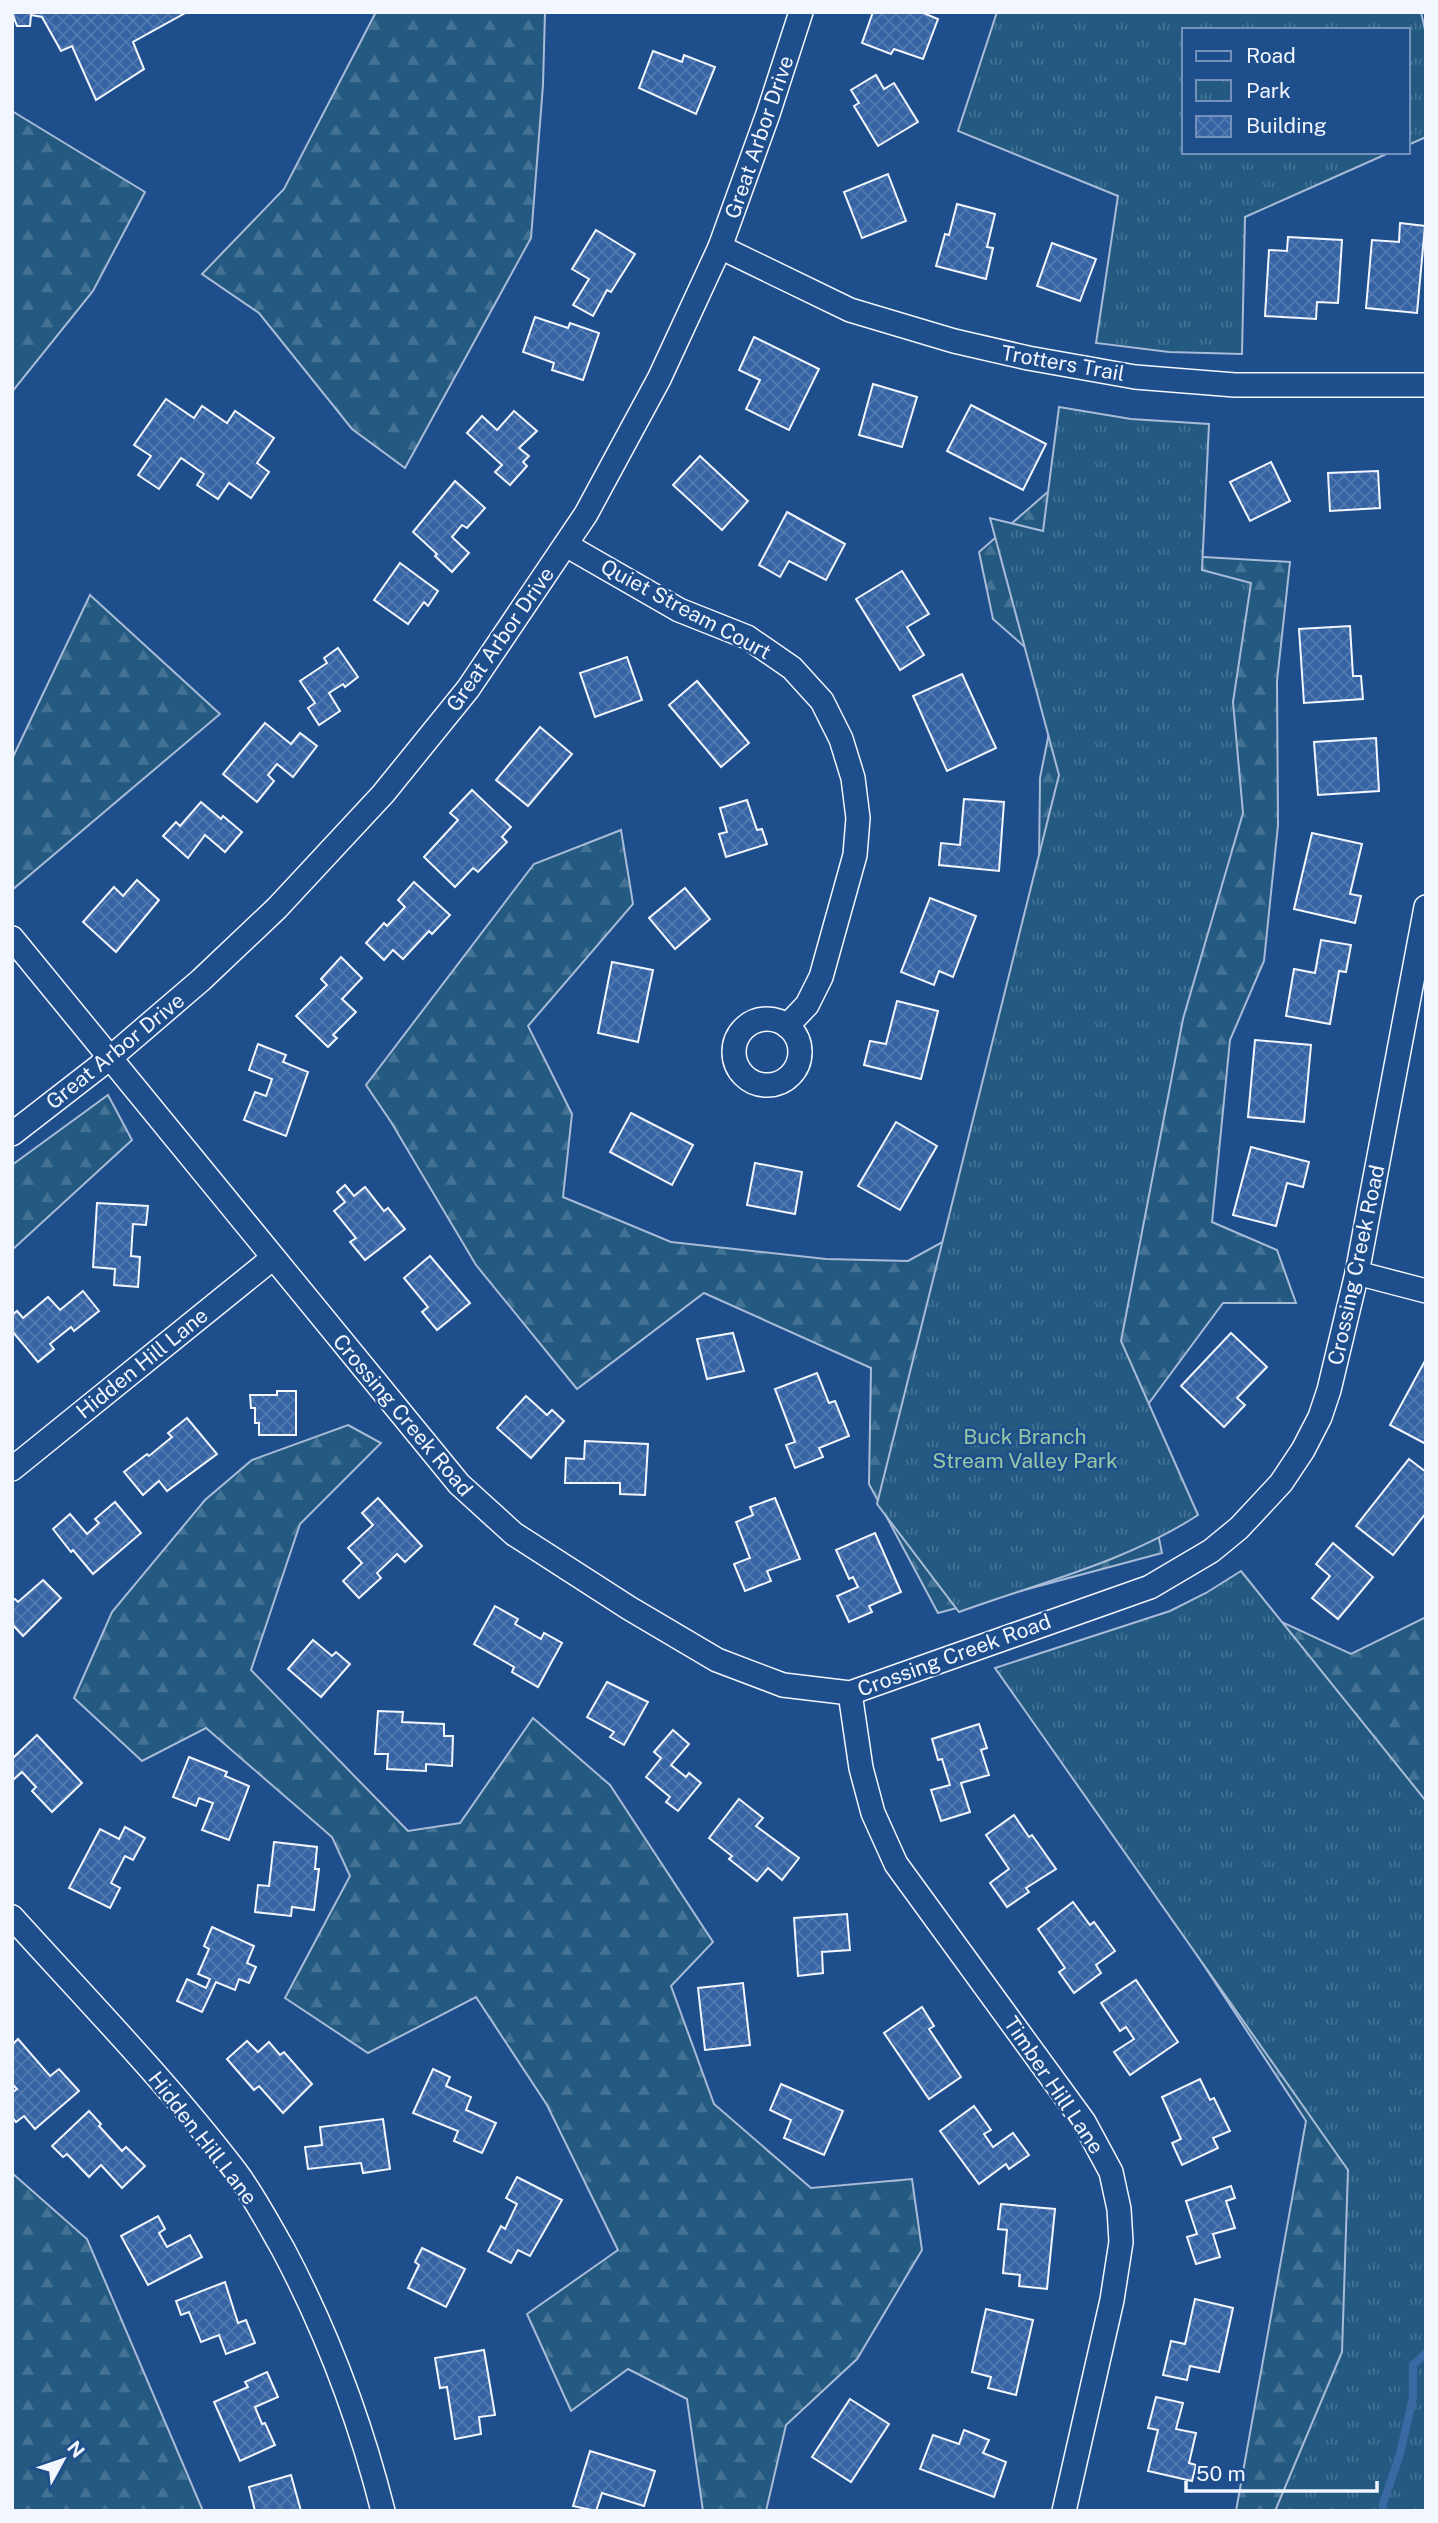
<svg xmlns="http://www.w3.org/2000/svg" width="1438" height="2523" viewBox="0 0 1438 2523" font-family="'Public Sans',sans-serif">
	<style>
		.forest { fill: url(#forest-firs); stroke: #a8bbd7; stroke-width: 2 }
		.park { fill: url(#park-tufts); stroke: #a8bbd7; stroke-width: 2 }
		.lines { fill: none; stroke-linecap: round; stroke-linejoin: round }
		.stream { stroke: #3b69a3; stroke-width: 8 }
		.building { fill: url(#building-cross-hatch); stroke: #f2f6ff; stroke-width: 2 }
		.street-casing { stroke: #f2f6ff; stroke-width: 26 }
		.street { stroke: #1f4e8c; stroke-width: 23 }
		.labels { text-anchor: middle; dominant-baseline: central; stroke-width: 5; stroke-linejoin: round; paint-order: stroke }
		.street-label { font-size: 21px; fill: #f2f6ff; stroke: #1f4e8c }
		.park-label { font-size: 21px; fill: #97c8a6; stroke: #1f4e8c }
	</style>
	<defs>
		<pattern id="forest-firs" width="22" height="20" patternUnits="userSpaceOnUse" patternTransform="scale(1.75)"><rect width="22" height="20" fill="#245a82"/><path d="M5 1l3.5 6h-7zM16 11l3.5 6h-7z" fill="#447295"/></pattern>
		<pattern id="park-tufts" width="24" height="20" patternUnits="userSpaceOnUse" patternTransform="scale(1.75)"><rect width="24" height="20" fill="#245a82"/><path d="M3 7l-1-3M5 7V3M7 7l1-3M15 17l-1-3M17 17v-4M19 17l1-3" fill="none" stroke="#447295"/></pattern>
		<pattern id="building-cross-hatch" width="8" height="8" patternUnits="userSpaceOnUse" patternTransform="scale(1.75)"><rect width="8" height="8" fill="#3563a3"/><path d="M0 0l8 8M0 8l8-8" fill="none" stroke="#537ab1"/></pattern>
	</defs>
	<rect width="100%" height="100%" fill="#1f4e8c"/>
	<g class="forest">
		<polygon points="376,12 545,12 543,85 531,238 405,468 352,429 259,313 202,274 284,189"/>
		<polygon points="12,111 145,192 93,291 12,392"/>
		<polygon points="1113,435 1187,556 1290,562 1277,681 1278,825 1264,961 1230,1040 1212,1222 1277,1250 1296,1303 1223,1303 1135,1422 1162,1553 938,1613 869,1484 871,1368 704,1293 577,1389 476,1265 391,1122 366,1085 534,864 621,830 633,904 528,1026 572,1114 563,1197 671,1242 826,1259 908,1261 970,1227 1038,949 1040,778 1060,678 993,619 979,552"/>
		<polygon points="90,595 220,714 12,890 12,759"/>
		<polygon points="108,1095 132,1140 12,1250 12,1165"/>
		<polygon points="348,1425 381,1443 300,1524 251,1670 408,1831 460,1823 533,1718 610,1785 713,1942 671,1986 714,2104 811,2188 912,2179 922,2250 857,2359 786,2425 766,2511 703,2511 687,2399 628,2369 571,2411 527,2314 618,2250 547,2105 476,1997 368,2053 285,1998 350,1876 332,1837 206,1728 142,1761 74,1698 112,1612 205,1500 252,1460"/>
		<polygon points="1236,1601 1351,1654 1426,1617 1426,2511 1236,2511 1306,2121 1014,1676"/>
		<polygon points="12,2173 87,2239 203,2511 12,2511"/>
	</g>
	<g class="park">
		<polygon points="997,12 1421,12 1426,34 1426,137 1408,145 1408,30 1184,30 1184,152 1391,152 1245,217 1242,354 1169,352 1096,343 1118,196 958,131"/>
		<path d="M1059 407 1131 419 1209 424 1202 570 1251 583 1233 702 1243 813 1183 1019 1121 1341 1198 1515C1126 1562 1039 1583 959 1612L877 1504 1059 775 990 518 1043 531Z"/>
		<polygon points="1241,1571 1426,1801 1426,2511 1275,2511 1342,2352 1348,2170 995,1668 1170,1611 1206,1593"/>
	</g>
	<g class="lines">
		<polyline class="stream" points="1383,2511 1383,2504 1400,2454 1413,2397 1413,2365 1426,2353"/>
	</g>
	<g class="building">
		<polygon points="12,12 187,12 133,42 144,69 96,100 72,46 61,51 42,17 31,15 30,26 17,26"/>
		<polygon points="873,12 921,12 938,19 923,59 894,49 891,54 862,43"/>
		<polygon points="653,51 682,62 684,55 715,67 696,114 639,88"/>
		<polygon points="876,75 884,89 894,83 918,122 878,146 854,106 859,103 851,90"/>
		<polygon points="888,174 906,221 862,238 844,192"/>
		<polygon points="957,204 995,214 987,247 993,248 986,279 936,266 945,234 949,235"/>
		<polygon points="1400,223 1425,226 1417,313 1366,308 1372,240 1399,242"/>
		<polygon points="596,230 635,254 611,292 607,290 593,316 573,305 589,279 572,269"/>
		<polygon points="1288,237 1342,240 1338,303 1317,302 1316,319 1265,316 1269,250 1287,251"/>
		<polygon points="1052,243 1096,259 1080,301 1037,286"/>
		<polygon points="535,317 568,328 570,323 599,333 583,380 552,370 554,363 523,352"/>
		<polygon points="754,337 819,369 789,430 746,409 760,380 739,370"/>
		<polygon points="873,384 917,397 902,447 859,435"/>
		<polygon points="166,399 194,418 202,406 227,423 235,411 274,438 257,463 269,472 251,498 229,483 218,499 197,485 204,474 181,458 159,489 138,475 151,456 134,445"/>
		<polygon points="971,405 1046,444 1023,490 947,451"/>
		<polygon points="514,411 537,431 519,448 529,456 523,462 527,466 510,485 495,472 502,465 467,433 482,416 497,430"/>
		<polygon points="700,456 748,501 722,530 673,485"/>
		<polygon points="1271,462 1290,501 1250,521 1230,482"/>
		<polygon points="1378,471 1380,508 1330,511 1328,473"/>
		<polygon points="455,481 485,508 467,528 462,525 452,537 469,553 452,572 435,556 437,554 413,532"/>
		<polygon points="787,512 845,544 826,580 789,561 780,577 759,565"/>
		<polygon points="400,563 438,591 428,606 424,602 408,624 374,600"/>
		<polygon points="902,571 929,614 907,627 924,655 900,670 856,599"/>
		<polygon points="1350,626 1353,676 1361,676 1363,699 1304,703 1299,629"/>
		<polygon points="338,648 358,677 345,687 343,684 329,693 340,711 319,725 308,708 315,703 300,681 327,663 324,658"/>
		<polygon points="627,657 642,700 595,717 580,673"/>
		<polygon points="962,674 996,748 947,771 913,696"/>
		<polygon points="697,681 749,743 721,767 669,705"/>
		<polygon points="265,723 291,744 300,733 317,746 293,777 277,764 268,775 274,781 257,802 223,774"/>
		<polygon points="540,727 572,754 528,806 496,780"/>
		<polygon points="1376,738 1379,791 1318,795 1314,742"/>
		<polygon points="472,790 511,827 502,837 507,842 478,872 473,868 455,887 424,857 458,820 450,813"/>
		<polygon points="964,799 1004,802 999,871 939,865 941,843 960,845"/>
		<polygon points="747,800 757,830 762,829 767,844 726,857 719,834 727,832 720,808"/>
		<polygon points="201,802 221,819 223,816 242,832 225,852 205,835 188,858 163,836 176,822 180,826"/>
		<polygon points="1312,833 1362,844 1350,894 1361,896 1355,923 1294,909"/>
		<polygon points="137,880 159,900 116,952 83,922 114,887 123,896"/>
		<polygon points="414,882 450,915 432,934 429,931 403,959 393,950 384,960 366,943 384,923 387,926 405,907 398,900"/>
		<polygon points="685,888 710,919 675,949 649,918"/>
		<polygon points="930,898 976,916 953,977 939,971 934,985 901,972"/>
		<polygon points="1321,940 1351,945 1346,972 1339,971 1330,1024 1286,1016 1294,969 1315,973"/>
		<polygon points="341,957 362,978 342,999 356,1012 333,1035 337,1038 328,1047 296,1016 327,985 321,979"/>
		<polygon points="612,962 653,970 638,1042 598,1033"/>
		<polygon points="897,1001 938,1011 921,1079 864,1065 870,1041 886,1044"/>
		<polygon points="1255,1040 1311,1045 1304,1122 1248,1117"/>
		<polygon points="258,1044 286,1055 283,1062 308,1072 286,1136 244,1120 255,1092 266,1096 272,1079 249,1070"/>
		<polygon points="631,1113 693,1145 672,1185 610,1152"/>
		<polygon points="896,1122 937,1146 900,1210 858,1186"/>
		<polygon points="1251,1147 1309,1162 1303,1187 1287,1183 1276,1226 1233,1215"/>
		<polygon points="755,1163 802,1172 795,1214 747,1205"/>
		<polygon points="345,1185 354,1196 365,1187 384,1211 388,1208 405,1229 365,1260 350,1242 356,1238 334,1211 345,1202 337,1192"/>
		<polygon points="97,1203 148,1206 146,1225 133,1224 131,1256 140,1257 138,1287 114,1285 115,1269 93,1267"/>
		<polygon points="430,1256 470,1303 437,1330 422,1312 428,1307 404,1278"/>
		<polygon points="83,1291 99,1311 74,1331 71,1327 50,1344 54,1349 38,1362 12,1331 12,1315 17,1311 23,1318 48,1297 60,1310"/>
		<polygon points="733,1333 744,1371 707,1379 697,1339"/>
		<polygon points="1231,1333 1267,1367 1237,1398 1245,1405 1224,1427 1181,1386"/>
		<polygon points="1426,1359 1426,1444 1390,1425"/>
		<polygon points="817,1373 829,1403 835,1401 849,1436 819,1448 823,1457 795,1468 786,1445 795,1442 775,1389"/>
		<polygon points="277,1391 296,1391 296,1435 259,1435 259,1423 255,1423 255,1408 251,1408 250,1395 277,1395"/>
		<polygon points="526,1396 547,1415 552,1410 564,1421 531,1458 497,1428"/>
		<polygon points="187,1418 217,1454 167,1491 159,1481 143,1495 124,1472 147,1454 149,1456 172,1437 168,1433"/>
		<polygon points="585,1441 648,1444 645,1495 620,1494 620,1483 565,1483 566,1458 584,1459"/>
		<polygon points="1409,1459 1426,1472 1426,1513 1393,1555 1356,1526"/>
		<polygon points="378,1498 422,1546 405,1562 397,1554 377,1573 381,1578 359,1598 343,1581 362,1563 348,1548 373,1525 362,1513"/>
		<polygon points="775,1498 800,1559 767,1571 771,1581 745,1591 734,1564 750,1558 736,1522 753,1515 750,1507"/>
		<polygon points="115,1502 141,1533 93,1574 73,1550 71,1552 53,1529 70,1514 87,1534 99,1523 95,1519"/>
		<polygon points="875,1533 901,1592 869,1606 872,1612 849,1622 837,1596 858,1587 853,1577 849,1579 836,1550"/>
		<polygon points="1333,1543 1373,1577 1338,1619 1312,1598 1330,1576 1316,1564"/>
		<polygon points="43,1580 61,1598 23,1636 12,1624 12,1601 15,1599 18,1602"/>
		<polygon points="495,1606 518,1619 515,1624 541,1639 544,1633 562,1643 538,1687 512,1672 514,1667 474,1644"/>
		<polygon points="313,1640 332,1656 336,1652 350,1664 321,1697 288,1669"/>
		<polygon points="607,1682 648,1702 624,1745 610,1737 614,1732 587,1717"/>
		<polygon points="378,1711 403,1712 402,1722 444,1724 444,1736 453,1736 452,1766 426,1764 426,1771 387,1769 388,1754 375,1754"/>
		<polygon points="979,1724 987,1748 981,1750 989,1775 961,1783 970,1812 941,1821 931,1790 950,1785 942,1759 938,1760 932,1739"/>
		<polygon points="673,1730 689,1744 671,1765 686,1777 689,1773 701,1783 678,1811 666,1802 670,1797 646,1777 661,1758 654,1752"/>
		<polygon points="37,1735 82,1783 52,1812 32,1791 36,1787 22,1772 12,1781 12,1755 14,1757"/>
		<polygon points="189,1757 227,1772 225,1776 249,1786 229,1840 202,1830 213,1803 199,1798 196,1806 173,1797"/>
		<polygon points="739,1799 763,1818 756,1826 799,1858 782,1880 768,1868 757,1881 729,1859 732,1856 709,1838"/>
		<polygon points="1014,1815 1029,1837 1032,1835 1056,1869 1026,1888 1029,1892 1007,1907 990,1883 1009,1869 986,1835"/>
		<polygon points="125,1827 145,1838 133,1860 125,1856 111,1883 120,1888 110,1908 69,1888 100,1829 119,1839"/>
		<polygon points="274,1842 317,1847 315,1869 319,1869 314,1910 292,1907 291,1916 255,1912 258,1885 269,1886"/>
		<polygon points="1073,1902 1090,1925 1094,1922 1115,1951 1096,1965 1101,1973 1074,1993 1059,1972 1065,1968 1038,1929"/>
		<polygon points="847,1914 850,1950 822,1952 823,1973 798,1976 794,1918"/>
		<polygon points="212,1927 254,1946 247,1963 256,1967 249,1983 239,1979 235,1990 216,1982 202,2012 177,2001 187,1979 206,1988 210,1979 198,1974 209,1949 204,1946"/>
		<polygon points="1136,1980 1178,2042 1130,2075 1114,2052 1134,2039 1126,2027 1120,2031 1101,2003"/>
		<polygon points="743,1983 750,2045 705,2050 698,1988"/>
		<polygon points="922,2007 934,2026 929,2029 961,2077 929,2099 884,2033"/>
		<polygon points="18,2039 50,2076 59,2069 79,2091 35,2129 24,2116 16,2122 12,2117 12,2093 17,2089 12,2084 12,2045"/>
		<polygon points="247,2041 258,2052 269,2042 280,2055 284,2052 312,2084 283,2113 259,2086 254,2090 227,2059"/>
		<polygon points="433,2069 450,2077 446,2086 471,2097 466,2110 496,2123 482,2153 454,2141 458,2131 413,2113"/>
		<polygon points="1200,2079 1210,2100 1214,2098 1230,2131 1213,2138 1218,2148 1182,2165 1172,2143 1181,2139 1162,2097"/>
		<polygon points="781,2084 843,2111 824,2155 784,2138 791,2120 770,2110"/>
		<polygon points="974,2106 991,2130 984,2134 993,2147 1013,2133 1029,2155 1009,2169 1006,2164 979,2184 940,2131"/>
		<polygon points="89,2111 101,2124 99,2126 122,2151 126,2147 145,2166 122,2188 101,2165 89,2177 67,2154 63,2157 52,2146"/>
		<polygon points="383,2119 390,2169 363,2173 361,2163 308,2169 305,2147 322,2145 320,2127"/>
		<polygon points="517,2177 562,2200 530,2256 518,2250 511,2263 488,2251 501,2226 505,2229 517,2204 506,2198"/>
		<polygon points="1231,2186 1235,2198 1226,2201 1235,2228 1213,2234 1220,2257 1196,2264 1187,2237 1197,2234 1186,2201"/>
		<polygon points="1001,2204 1055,2209 1047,2289 1019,2286 1020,2275 1003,2273 1007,2230 998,2229"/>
		<polygon points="158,2216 165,2229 159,2233 167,2247 190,2235 202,2257 148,2285 121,2236"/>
		<polygon points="422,2248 465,2269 446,2307 408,2288 419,2265 415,2262"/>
		<polygon points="225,2282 238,2323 246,2320 255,2343 226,2354 219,2335 201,2342 189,2312 181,2315 176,2301"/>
		<polygon points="1195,2299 1233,2308 1219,2372 1190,2366 1187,2380 1163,2375 1171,2341 1185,2344"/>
		<polygon points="986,2309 1033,2320 1016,2395 988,2388 991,2377 972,2372"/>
		<polygon points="484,2350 495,2415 479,2417 481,2434 455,2439 447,2387 440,2388 435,2358"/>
		<polygon points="267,2372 278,2397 255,2407 262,2424 265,2423 275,2445 240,2461 214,2402 248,2387 245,2382"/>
		<polygon points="1156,2397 1183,2403 1176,2429 1196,2433 1189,2463 1196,2465 1192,2481 1148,2471 1158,2430 1148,2428"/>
		<polygon points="850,2399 889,2424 851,2482 812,2457"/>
		<polygon points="964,2430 989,2440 983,2453 1006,2462 994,2497 920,2469 933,2435 959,2444"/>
		<polygon points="590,2451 655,2471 644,2506 602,2493 596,2511 573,2506"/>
		<polygon points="291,2475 301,2511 255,2511 249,2487"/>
	</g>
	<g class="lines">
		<g class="street-casing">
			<g id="street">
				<polyline points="720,247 850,310 954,341 1028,358 1135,377 1235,385 1426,385"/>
				<polyline points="566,545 679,610 747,637 792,668 822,701 841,739 853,778 858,818 855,855 821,977 807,1005 787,1026"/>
				<polyline points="12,938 459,1484 514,1534 629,1608 717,1660 783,1685 850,1693 1150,1587 1211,1551 1239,1528 1281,1483 1303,1450 1320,1417 1329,1390 1357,1273 1426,907"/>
				<circle cx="767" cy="1052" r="33"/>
				<polyline points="12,1134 110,1058 201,980 277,908 383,794 468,689 586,514 659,379 720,247 768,114 801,12"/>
				<polyline points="1357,1273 1426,1291"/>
				<polyline points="12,1469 273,1258"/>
				<polyline points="850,1693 861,1768 873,1813 896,1864 1084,2122 1111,2172 1119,2209 1121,2242 1112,2300 1064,2511"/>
				<path d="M12 1917C88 2001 168 2083 236 2172 254 2196 268 2223 283 2249 327 2332 360 2420 383 2511"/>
			</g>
		</g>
		<use href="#street" class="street"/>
	</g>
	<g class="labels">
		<g class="street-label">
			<text transform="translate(759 137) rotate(-71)">Great Arbor Drive</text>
			<text transform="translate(1063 363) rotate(10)">Trotters Trail</text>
			<text transform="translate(686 609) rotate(28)">Quiet Stream Court</text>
			<text transform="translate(500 639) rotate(-55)">Great Arbor Drive</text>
			<text transform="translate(115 1051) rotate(-39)">Great Arbor Drive</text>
			<text transform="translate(1356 1265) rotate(-78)">Crossing Creek Road</text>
			<text transform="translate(142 1363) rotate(-39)">Hidden Hill Lane</text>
			<text transform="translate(403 1415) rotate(50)">Crossing Creek Road</text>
			<text transform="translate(954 1655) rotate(-20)">Crossing Creek Road</text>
			<text transform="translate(1054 2085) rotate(56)">Timber Hill Lane</text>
			<text transform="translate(203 2138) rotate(52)">Hidden Hill Lane</text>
		</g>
		<g class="park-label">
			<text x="1025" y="1436">Buck Branch<tspan x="1025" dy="24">Stream Valley Park</tspan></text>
		</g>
	</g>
	<rect width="1438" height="2523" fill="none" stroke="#f2f6ff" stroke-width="28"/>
	<rect x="1182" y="28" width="228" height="126" fill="#1f4e8c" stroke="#7391ba" stroke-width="2"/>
	<rect x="1196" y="51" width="35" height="10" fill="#1f4e8c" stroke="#7391ba" stroke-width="2"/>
	<text x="1246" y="63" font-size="21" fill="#f2f6ff">Road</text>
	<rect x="1196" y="80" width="35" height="21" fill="url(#park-tufts)" stroke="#7391ba" stroke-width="2"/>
	<text x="1246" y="98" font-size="21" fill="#f2f6ff">Park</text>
	<rect x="1196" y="116" width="35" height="21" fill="url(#building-cross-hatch)" stroke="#7391ba" stroke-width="2"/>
	<text x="1246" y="133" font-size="21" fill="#f2f6ff">Building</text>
	<g transform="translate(63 2460) rotate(50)" stroke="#1f4e8c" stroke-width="5" paint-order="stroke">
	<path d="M0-5L12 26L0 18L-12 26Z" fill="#f2f6ff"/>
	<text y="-10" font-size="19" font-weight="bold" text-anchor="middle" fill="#f2f6ff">N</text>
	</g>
	<path d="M1186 2481v10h191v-10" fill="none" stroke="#f2f6ff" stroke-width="3.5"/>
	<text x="1196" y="2481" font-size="21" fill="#f2f6ff" stroke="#1f4e8c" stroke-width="5" paint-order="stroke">50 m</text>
</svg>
